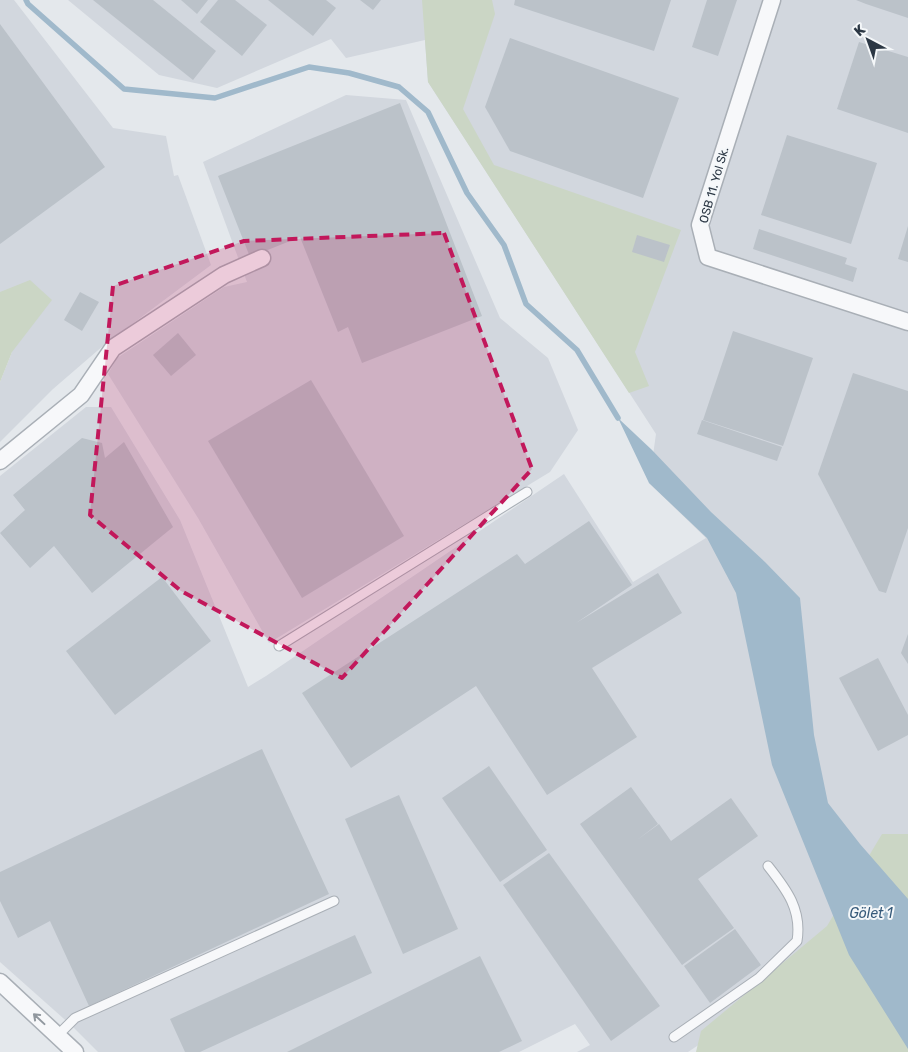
<svg xmlns="http://www.w3.org/2000/svg" width="908" height="1052" viewBox="0 0 908 1052" font-family="Rubik,sans-serif">
	<style>
		.built { fill: #d2d7de }
		.green { fill: #cbd6c5 }
		.water { fill: #a0b9cb }
		.lines { fill: none; stroke-linecap: round; stroke-linejoin: round }
		.stream { stroke: #a0b9cb; stroke-width: 5.5 }
		.building { fill: #bbc2c9 }
		.service-casing { stroke: #a9afb6; stroke-width: 11 }
		.minor-casing { stroke: #a9afb6; stroke-width: 19 }
		.service { stroke: #f7f8fa; stroke-width: 9 }
		.minor { stroke: #f7f8fa; stroke-width: 16 }
		.oneway { stroke: #91989f }
		.marked { fill: #c2185b; fill-opacity: 0.2; stroke: #c2185b; stroke-width: 4; stroke-dasharray: 10 6; stroke-linejoin: round }
		.labels { text-anchor: middle; dominant-baseline: central; stroke-width: 4; stroke-linejoin: round; paint-order: stroke }
		.street-label { font-size: 12px; fill: #2b3744; stroke: #f4f7f9 }
		.water-label { font-size: 14px; font-style: italic; fill: #355979; stroke: #f4f7f9 }
	</style>
	<rect width="100%" height="100%" fill="#e4e8ec"/>
	<g class="built">
		<polygon points="0,0 14,0 113,128 166,136 174,176 178,175 211,265 104,345 53,389 0,442 0,382 12,352 0,332"/>
		<polygon points="68,0 908,0 908,1052 835,954 688,1052 577,1052 590,1045 575,1024 519,1052 98,1052 72,1026 0,962 0,476 86,407 111,407 180,520 248,687 266,676 564,474 633,582 706,538 649,483 656,434 428,82 425,40 346,58 331,39 217,88 159,75"/>
		<polygon points="346,95 406,100 500,318 548,358 578,430 550,472 269,643 198,518 108,374 117,358 224,287 247,282 203,162"/>
	</g>
	<g class="green">
		<polygon points="422,0 492,0 495,14 463,109 494,165 681,230 635,352 649,386 629,393 428,82"/>
		<polygon points="30,280 52,300 12,352 0,382 0,292"/>
		<polygon points="882,834 908,834 908,1052 696,1052 701,1031 827,926"/>
	</g>
	<polygon class="water" points="618,418 652,450 711,512 765,562 800,598 814,735 828,803 860,844 908,899 908,1049 849,955 772,765 736,593 707,538 649,483"/>
	<g class="lines">
		<polyline class="stream" points="26,0 28,4 124,89 215,98 309,67 349,73 399,87 428,112 467,193 504,245 526,304 577,350 618,418"/>
	</g>
	<g class="building">
		<polygon points="93,0 153,0 216,51 193,80"/>
		<polygon points="181,0 208,0 197,14"/>
		<polygon points="218,0 235,0 267,25 242,56 200,22"/>
		<polygon points="268,0 326,0 336,8 313,36"/>
		<polygon points="360,0 381,0 373,10"/>
		<polygon points="515,0 671,0 654,51 514,5"/>
		<polygon points="707,0 737,0 718,56 692,47"/>
		<polygon points="856,0 908,0 908,18 866,4"/>
		<polygon points="0,24 105,167 0,244"/>
		<polygon points="510,38 679,98 643,198 510,151 485,107"/>
		<polygon points="859,42 908,57 908,133 837,109"/>
		<polygon points="400,103 482,316 362,363 348,327 338,332 300,237 250,257 218,176"/>
		<polygon points="787,135 877,163 851,244 761,215"/>
		<polygon points="908,226 908,262 898,259"/>
		<polygon points="759,229 847,258 845,264 857,268 853,282 753,249"/>
		<polygon points="637,235 670,245 664,262 632,252"/>
		<polygon points="80,292 99,302 82,331 64,320"/>
		<polygon points="733,331 813,358 783,446 703,420"/>
		<polygon points="178,333 196,355 171,376 153,355"/>
		<polygon points="853,373 908,391 908,528 886,593 879,591 818,474"/>
		<polygon points="311,380 404,536 302,598 208,441"/>
		<polygon points="702,420 782,447 777,461 697,434"/>
		<polygon points="82,438 102,443 105,458 124,442 173,527 92,593 54,546 30,568 0,533 25,510 13,495"/>
		<polygon points="589,521 632,585 576,623 658,573 682,613 592,668 637,737 547,795 476,686 351,768 302,693 517,554 525,564"/>
		<polygon points="162,577 211,641 115,715 66,651"/>
		<polygon points="908,634 908,664 901,653"/>
		<polygon points="878,658 908,715 908,735 878,751 839,678"/>
		<polygon points="262,749 329,894 89,1006 50,921 18,938 0,901 0,872"/>
		<polygon points="489,766 547,850 500,882 442,798"/>
		<polygon points="631,787 658,824 637,840 659,824 671,841 731,798 758,836 698,879 734,928 682,965 580,824"/>
		<polygon points="399,795 458,929 403,954 345,819"/>
		<polygon points="549,853 660,1006 611,1041 503,885"/>
		<polygon points="735,929 761,965 710,1003 684,966"/>
		<polygon points="355,935 372,973 200,1052 185,1052 170,1019"/>
		<polygon points="480,956 522,1041 499,1052 287,1052"/>
	</g>
	<g class="lines">
		<g class="service-casing">
			<g id="service">
				<polyline points="279,646 527,492"/>
				<polyline points="57,1036 75,1018 334,901"/>
				<path d="M674 1037 759 978 797 941C802 910 787 890 768 866"/>
			</g>
		</g>
		<g class="minor-casing">
			<g id="minor">
				<polyline points="772,0 700,225 708,257 908,322"/>
				<polyline points="0,461 81,395 113,348 224,275 262,258"/>
				<polyline points="0,982 75,1052"/>
			</g>
		</g>
		<use href="#service" class="service"/>
		<use href="#minor" class="minor"/>
	</g>
	<defs><path id="oneway-shaft" d="M-6 0H5M1.5-3L5.5 0L1.5 3" fill="none" stroke-width="1.6" stroke-linecap="round" stroke-linejoin="round" transform="scale(1.25)"/></defs>
	<use class="oneway" href="#oneway-shaft" transform="translate(39 1019) rotate(-137)"/>
	<path class="marked" d="M444 233 532 469 342 678 181 591 90 515 113 286 244 241Z"/>
	<g class="labels">
		<g class="street-label">
			<text transform="translate(714 185) rotate(-74)">OSB 11. Yol Sk.</text>
		</g>
		<g class="water-label">
			<text x="871" y="913">Gölet 1</text>
		</g>
	</g>
	<g transform="translate(868 40) rotate(319)" stroke="#f4f7f9" stroke-width="4" paint-order="stroke">
	<path d="M0-4L9 19L0 12L-9 19Z" fill="#2b3744"/>
	<text y="-8" font-size="14" font-weight="bold" text-anchor="middle" fill="#2b3744">K</text>
	</g>
</svg>
